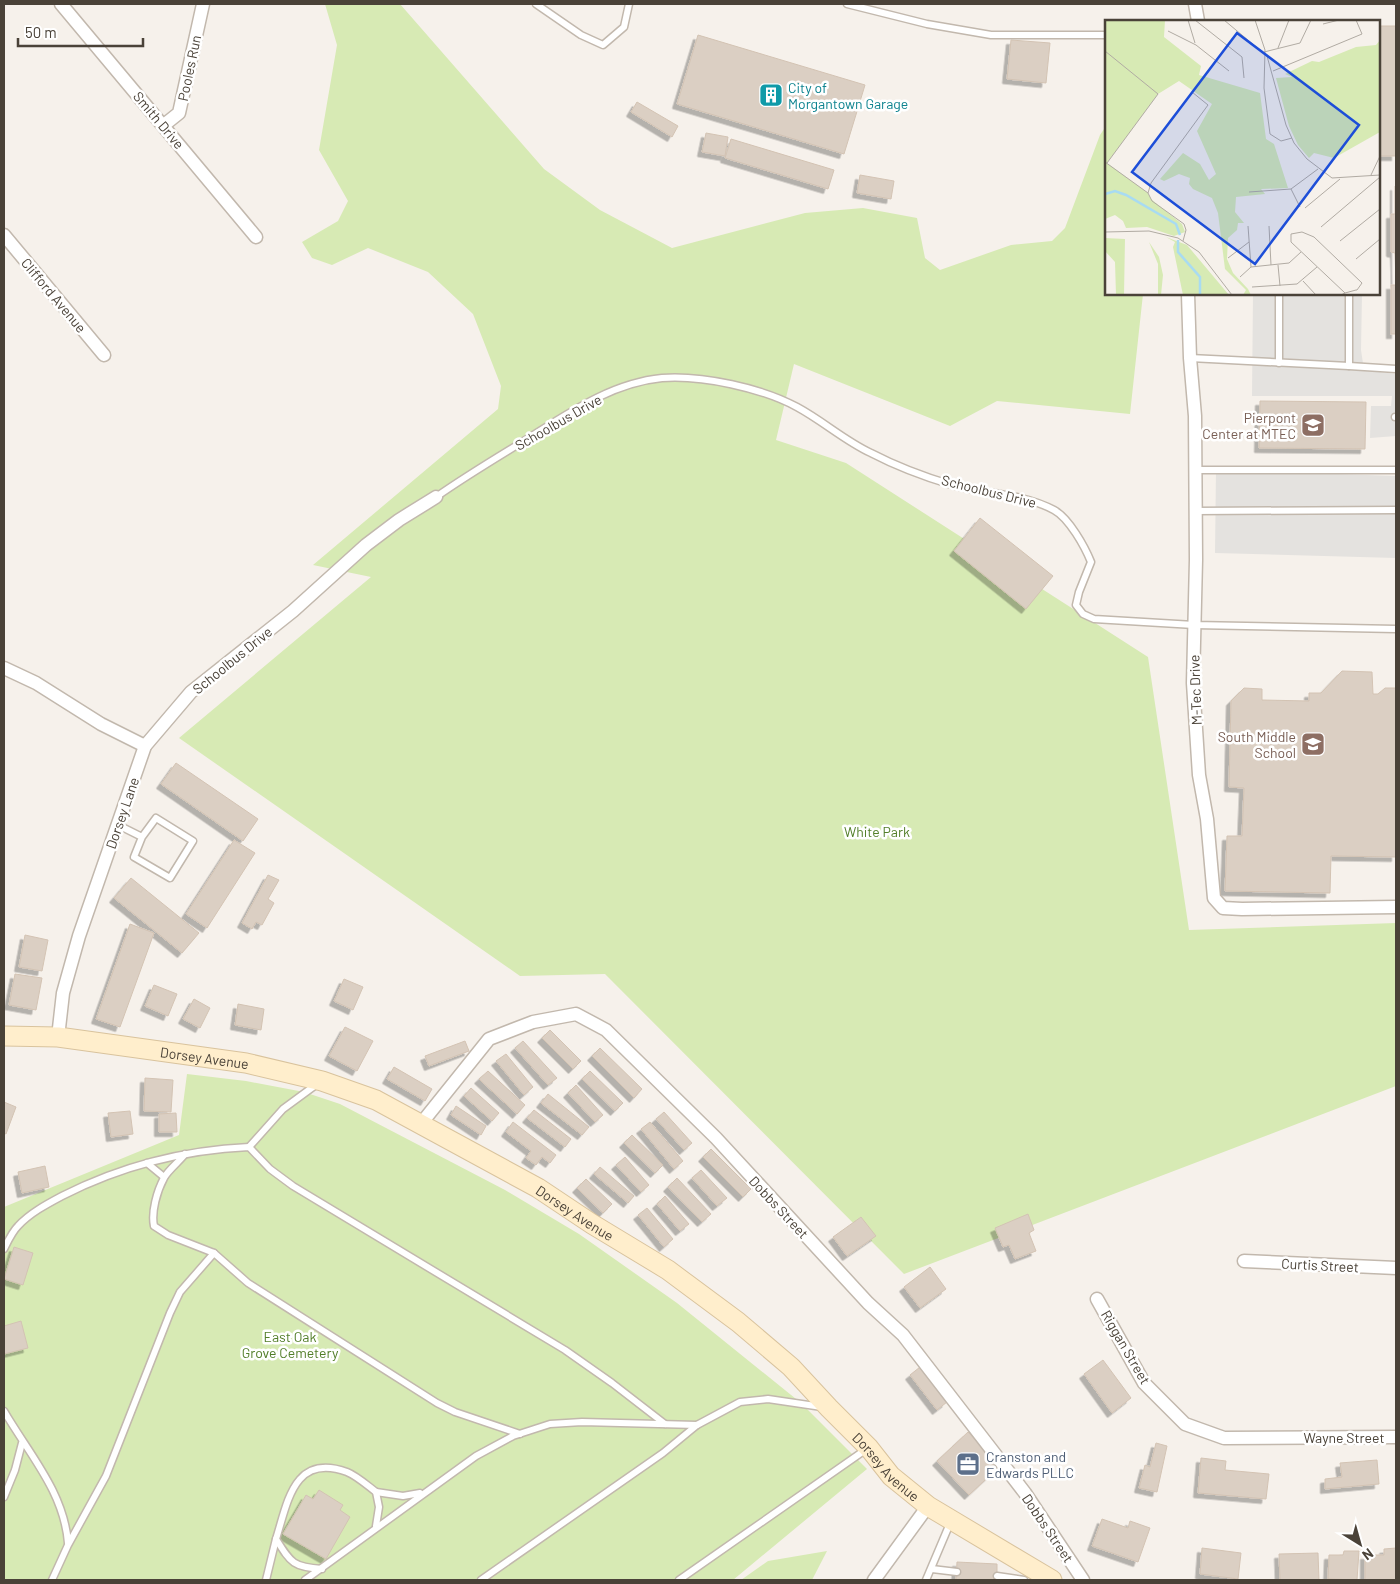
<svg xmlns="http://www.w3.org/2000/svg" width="1400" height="1584" viewBox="0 0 1400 1584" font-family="Barlow,sans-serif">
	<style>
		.green { fill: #d7eab4 }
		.parking { fill: #e4e2df }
		.building { fill: #dbcfc3; stroke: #d3c3b3; filter: url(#shadow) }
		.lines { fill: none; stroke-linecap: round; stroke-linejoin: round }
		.lane-casing { stroke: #c2b8ad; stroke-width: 9 }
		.street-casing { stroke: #c2b8ad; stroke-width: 15 }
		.secondary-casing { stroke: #d9c39d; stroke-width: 21 }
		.lane { stroke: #fff; stroke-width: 6 }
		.street { stroke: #fff; stroke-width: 12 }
		.secondary { stroke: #fec; stroke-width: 19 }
		.labels { text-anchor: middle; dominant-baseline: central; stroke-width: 5; stroke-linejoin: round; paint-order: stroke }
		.street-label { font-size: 14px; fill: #4a4238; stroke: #fff }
		.culture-label { font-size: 14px; fill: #0d838f; stroke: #fff; text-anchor: start }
		.education-label { font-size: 14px; fill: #785e54; stroke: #fff; text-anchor: end }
		.park-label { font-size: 14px; fill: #527e29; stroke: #fff }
		.service-label { font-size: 14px; fill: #4e5e75; stroke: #fff; text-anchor: start }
		.inset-river { fill: none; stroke: #a8dbf2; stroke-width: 2.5 }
		.inset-road { fill: none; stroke: #b1aba3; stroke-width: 1 }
		.view { fill: #1d4ed8; fill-opacity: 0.15; stroke: #1d4ed8; stroke-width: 2.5 }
		.inset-edge { fill: none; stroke: #4a4238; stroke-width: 2.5 }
	</style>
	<defs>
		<filter id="shadow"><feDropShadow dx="-4.5" dy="4.5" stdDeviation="0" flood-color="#0004"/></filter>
	</defs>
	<rect width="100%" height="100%" fill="#f6f1eb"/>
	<g class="green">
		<polygon points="325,4 400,4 544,169 600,210 672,248 805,213 863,208 917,218 925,258 940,270 1011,245 1052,241 1065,228 1100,135 1106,126 1106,294 1143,294 1130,414 997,401 950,426 794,364 776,440 846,463 1148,657 1189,930 1396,923 1396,1086 904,1274 605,974 520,976 179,738 371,577 313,565 498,409 501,386 473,314 428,272 368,248 332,265 312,258 302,242 338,221 348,201 319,150 337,45"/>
		<polygon points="187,1074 246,1081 304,1092 340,1104 505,1190 579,1234 677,1303 801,1403 867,1469 733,1580 4,1580 4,1207 179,1135"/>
		<polygon points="827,1551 812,1580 741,1580 768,1561"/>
	</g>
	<g class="parking">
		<polygon points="1253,294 1362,294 1361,350 1364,370 1396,374 1396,436 1370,438 1371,406 1391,406 1392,396 1252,396"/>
		<polygon points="1216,470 1396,476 1396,558 1215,553"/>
	</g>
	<g class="building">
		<rect x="1379" y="26" width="17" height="130"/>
		<polygon points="698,35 865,85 844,154 677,104"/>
		<polygon points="1011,40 1050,43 1046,83 1007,79"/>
		<polygon points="637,102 678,126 672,137 631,112"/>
		<polygon points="706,133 728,137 725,156 702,152"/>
		<polygon points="731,139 834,170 828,189 725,158"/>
		<polygon points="860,175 894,181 891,199 857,193"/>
		<polygon points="1395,186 1396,186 1396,283 1395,253 1391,252 1391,214 1395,214"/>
		<rect x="1391" y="285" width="5" height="49"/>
		<polygon points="1260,401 1366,402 1365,449 1259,448"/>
		<polygon points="980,518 1053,576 1026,609 954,551"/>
		<polygon points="1342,671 1372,672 1373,694 1378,694 1385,688 1396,688 1396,857 1331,856 1330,893 1225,891 1227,836 1242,836 1244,788 1229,787 1231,701 1244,688 1262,689 1262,700 1309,701 1309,693 1321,693"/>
		<polygon points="176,763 258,819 243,841 161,784"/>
		<polygon points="234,840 255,853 207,928 186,914"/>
		<polygon points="268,875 279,880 268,899 274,903 262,925 256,922 252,929 242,923"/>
		<polygon points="131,878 199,933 182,953 114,898"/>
		<polygon points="130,924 154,933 120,1027 96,1019"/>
		<polygon points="25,935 48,940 42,971 19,967"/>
		<polygon points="15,974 42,978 36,1010 9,1005"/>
		<polygon points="344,979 363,987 353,1010 334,1001"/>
		<polygon points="154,985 177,994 168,1016 145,1006"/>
		<polygon points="194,999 210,1008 200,1028 183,1019"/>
		<polygon points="238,1004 264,1009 261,1030 235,1025"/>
		<polygon points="345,1027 373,1041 357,1071 329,1056"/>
		<polygon points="550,1030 581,1061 573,1069 542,1038"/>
		<polygon points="465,1041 469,1051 429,1066 425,1056"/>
		<polygon points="523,1041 557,1078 548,1085 515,1048"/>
		<polygon points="600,1048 642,1089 634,1098 592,1056"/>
		<polygon points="506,1054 533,1087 524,1095 496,1061"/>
		<polygon points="394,1067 432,1089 425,1101 387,1079"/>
		<polygon points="488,1071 525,1105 517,1114 479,1079"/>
		<polygon points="590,1071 623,1103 615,1111 582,1079"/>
		<polygon points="145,1078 173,1080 171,1112 144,1111"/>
		<polygon points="576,1085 603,1115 595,1122 568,1093"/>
		<polygon points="471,1088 499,1113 492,1121 464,1096"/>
		<polygon points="548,1094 589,1127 582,1135 541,1103"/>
		<polygon points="4,1102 16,1107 6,1134 4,1133"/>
		<polygon points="456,1106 486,1126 481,1135 451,1115"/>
		<polygon points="534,1110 571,1139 565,1147 527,1118"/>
		<polygon points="130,1111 133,1134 111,1137 108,1113"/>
		<polygon points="664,1112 692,1143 684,1150 656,1119"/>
		<polygon points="176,1113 177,1132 159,1132 159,1114"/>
		<polygon points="513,1122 556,1155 550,1163 542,1157 536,1165 526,1158 531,1151 506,1132"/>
		<polygon points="650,1122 683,1161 674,1169 641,1129"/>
		<polygon points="632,1135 663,1165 655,1173 624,1143"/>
		<polygon points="711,1149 751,1189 743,1197 703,1157"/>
		<polygon points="625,1157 649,1185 641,1192 616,1165"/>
		<polygon points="45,1166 49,1187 22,1193 18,1172"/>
		<polygon points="600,1167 634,1196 628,1203 594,1174"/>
		<polygon points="701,1170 727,1198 717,1206 692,1178"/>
		<polygon points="677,1178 711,1214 702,1222 668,1187"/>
		<polygon points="586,1179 612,1204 603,1213 577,1188"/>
		<polygon points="665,1196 689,1224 680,1231 657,1204"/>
		<polygon points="647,1208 673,1239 664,1247 638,1215"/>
		<polygon points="1028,1214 1034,1230 1029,1233 1036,1251 1015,1259 1009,1245 1003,1247 995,1228"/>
		<polygon points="861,1217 876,1236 847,1256 833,1237"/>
		<polygon points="14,1247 33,1253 23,1285 4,1279"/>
		<polygon points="930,1267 946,1289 920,1308 904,1287"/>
		<polygon points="21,1321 28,1348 4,1354 4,1326"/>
		<polygon points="1103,1360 1131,1398 1112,1413 1084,1374"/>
		<polygon points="920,1367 947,1402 937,1410 910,1375"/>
		<polygon points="968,1432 1000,1466 969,1495 937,1461"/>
		<polygon points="1156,1443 1167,1446 1157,1492 1139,1488 1145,1465 1150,1467"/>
		<polygon points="1201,1458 1226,1461 1225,1470 1269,1474 1266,1499 1198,1493"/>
		<polygon points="1377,1460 1379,1484 1325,1489 1325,1479 1342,1477 1340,1463"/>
		<polygon points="319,1490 343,1505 340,1510 350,1517 326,1559 283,1534 306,1495 313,1499"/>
		<polygon points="1102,1519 1128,1528 1130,1521 1150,1528 1138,1562 1092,1546"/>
		<polygon points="1202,1548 1241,1553 1238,1579 1200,1574"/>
		<polygon points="1396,1548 1396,1580 1365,1580 1365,1555 1384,1555 1384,1549"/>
		<polygon points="1344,1551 1359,1551 1357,1580 1328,1579 1329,1555 1343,1555"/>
		<polygon points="1318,1553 1319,1580 1280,1580 1279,1554"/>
		<polygon points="957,1562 997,1564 997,1580 956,1580"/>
	</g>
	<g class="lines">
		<g class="lane-casing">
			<g id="lane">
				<polyline points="536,4 581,35 603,45 624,27 629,4"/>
				<polyline points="847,4 927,24 991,35 1106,35"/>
				<polyline points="1279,294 1279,363"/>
				<polyline points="1190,358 1349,366 1349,294"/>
				<polyline points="1349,366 1396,369"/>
				<polyline points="1395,417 1396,417"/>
				<polyline points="1195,470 1396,470"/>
				<path d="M436 497C463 478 491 461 519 444 563 417 609 383 662 378 702 375 762 388 797 407 823 421 845 441 871 453 896 466 925 477 952 485 986 494 1022 493 1054 510 1069 518 1085 547 1091 562L1079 592 1076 605 1083 614 1094 619 1194 625 1396 629"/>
				<polyline points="1195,511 1396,510"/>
				<polyline points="118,825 142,837 134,857 170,878 193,841 156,818 142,837"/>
				<polyline points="249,1147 283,1109 317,1084"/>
				<path d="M185 1154C179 1162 168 1170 164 1178 157 1191 151 1212 154 1226L168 1235 214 1253 248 1283 437 1403 455 1412 520 1434"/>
				<polyline points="147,1163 164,1177"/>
				<path d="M4 1249C8 1241 12 1232 18 1226 30 1213 47 1204 62 1196 121 1166 183 1150 249 1147L270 1169 293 1186 565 1350 612 1383 665 1424"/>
				<path d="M4 1411C29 1454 64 1492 68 1543"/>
				<polyline points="376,1492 403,1496 420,1493"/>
				<polyline points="4,1497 15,1470 22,1443"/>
				<path d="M322 1569C293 1567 291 1563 276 1539 288 1501 294 1453 347 1472 357 1476 368 1486 376 1492L379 1507 376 1526"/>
				<polyline points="932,1569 957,1572"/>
				<polyline points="997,1576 1024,1580"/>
				<polyline points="52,1580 68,1545 106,1476 170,1313 180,1292 214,1253"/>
				<polyline points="266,1580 276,1539"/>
				<polyline points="305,1580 476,1456 513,1436 550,1424 582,1422 697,1425 740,1402 768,1399 822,1407"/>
				<polyline points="481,1580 663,1453 697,1425"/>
				<polyline points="679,1580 868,1448"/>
				<polyline points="926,1580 951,1521"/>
			</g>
		</g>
		<g class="street-casing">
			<g id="street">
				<polyline points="61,4 256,237"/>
				<polyline points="1195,4 1198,21"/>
				<polyline points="164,125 179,113 203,4"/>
				<polyline points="4,235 104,355"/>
				<polyline points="1188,294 1190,358 1195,416 1196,560 1193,683 1199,775 1207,819 1214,898 1223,908 1242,909 1396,907"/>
				<polyline points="4,668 36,683 101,724 145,746"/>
				<polyline points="58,1037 63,993 79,936 145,746 191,692 293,611 366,545 399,520 436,497"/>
				<polyline points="420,1125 489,1039 533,1022 576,1014 606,1030 716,1138 868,1303 903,1335 1025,1493 1083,1580"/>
				<polyline points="1244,1261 1396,1268"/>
				<polyline points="1097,1299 1144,1383 1185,1424 1224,1438 1396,1437"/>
				<polyline points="874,1580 928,1506"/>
			</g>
		</g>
		<g class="secondary-casing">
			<g id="secondary">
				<path id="s1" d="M4 1036 58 1037 246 1063 322 1081 376 1100 538 1188 592 1224 668 1270 738 1322 791 1367 829 1408 869 1448 891 1476 928 1506 1052 1580"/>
			</g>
		</g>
		<use href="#lane" class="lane"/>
		<use href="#street" class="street"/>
		<use href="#secondary" class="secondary"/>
	</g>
	<defs>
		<g id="building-square" transform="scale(1.25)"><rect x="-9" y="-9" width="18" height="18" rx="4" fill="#0f9aa8" stroke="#fff"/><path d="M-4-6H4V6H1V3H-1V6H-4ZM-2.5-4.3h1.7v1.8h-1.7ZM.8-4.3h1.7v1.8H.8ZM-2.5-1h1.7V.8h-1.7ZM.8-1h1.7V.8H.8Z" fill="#fff"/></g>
		<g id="university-square" transform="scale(1.25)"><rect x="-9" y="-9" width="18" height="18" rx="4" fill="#8d6e63" stroke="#fff"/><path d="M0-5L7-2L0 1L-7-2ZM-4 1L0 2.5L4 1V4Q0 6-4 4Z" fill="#fff"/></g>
		<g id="school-square" transform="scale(1.25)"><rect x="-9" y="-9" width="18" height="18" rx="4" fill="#8d6e63" stroke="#fff"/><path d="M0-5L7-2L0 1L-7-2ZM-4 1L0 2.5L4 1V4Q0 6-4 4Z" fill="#fff"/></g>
		<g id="office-square" transform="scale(1.25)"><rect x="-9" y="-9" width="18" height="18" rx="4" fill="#5c6f8a" stroke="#fff"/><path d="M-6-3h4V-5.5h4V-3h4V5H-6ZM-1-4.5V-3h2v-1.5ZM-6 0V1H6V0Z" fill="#fff"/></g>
	</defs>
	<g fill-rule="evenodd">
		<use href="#building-square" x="771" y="95"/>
		<use href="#university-square" x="1313" y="425"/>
		<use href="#school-square" x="1313" y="744"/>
		<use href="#office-square" x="968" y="1464"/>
	</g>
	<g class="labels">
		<g class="street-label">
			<text transform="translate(189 68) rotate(-78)">Pooles Run</text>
			<text transform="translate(159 120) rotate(50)">Smith Drive</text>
			<text transform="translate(54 295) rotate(50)">Clifford Avenue</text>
			<text transform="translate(558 422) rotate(-30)">Schoolbus Drive</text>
			<text transform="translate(989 491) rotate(14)">Schoolbus Drive</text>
			<text transform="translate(232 660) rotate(-39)">Schoolbus Drive</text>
			<text transform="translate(1195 690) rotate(-92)">M-Tec Drive</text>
			<text transform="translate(122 813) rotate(-71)">Dorsey Lane</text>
			<text stroke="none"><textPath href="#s1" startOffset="202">Dorsey Avenue</textPath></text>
			<text transform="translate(779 1207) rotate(47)">Dobbs Street</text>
			<text stroke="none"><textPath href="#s1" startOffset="608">Dorsey Avenue</textPath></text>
			<text transform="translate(1320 1265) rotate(3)">Curtis Street</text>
			<text transform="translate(1126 1347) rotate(60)">Riggan Street</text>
			<text x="1344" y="1437">Wayne Street</text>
			<text stroke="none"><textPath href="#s1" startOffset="1012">Dorsey Avenue</textPath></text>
			<text transform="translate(1048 1528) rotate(56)">Dobbs Street</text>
		</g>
		<g class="culture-label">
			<text x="788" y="87">City of<tspan x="788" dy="16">Morgantown Garage</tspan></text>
		</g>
		<g class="education-label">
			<text x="1296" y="417">Pierpont<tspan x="1296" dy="16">Center at MTEC</tspan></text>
			<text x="1296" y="736">South Middle<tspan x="1296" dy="16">School</tspan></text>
		</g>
		<g class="park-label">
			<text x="877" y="831">White Park</text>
			<text x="290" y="1336">East Oak<tspan x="290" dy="16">Grove Cemetery</tspan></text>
		</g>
		<g class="service-label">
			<text x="986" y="1456">Cranston and<tspan x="986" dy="16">Edwards PLLC</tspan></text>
		</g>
	</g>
	<g transform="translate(1105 20)">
		<rect width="275" height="275" fill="#f6f1eb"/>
		<path d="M0 0H60L59 17 96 46 94 55 155 73 161 119 169 124 183 168 156 169 160 174 131 177 130 192 139 203H133L132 210 123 218 122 239 128 253 143 269 146 275H138L141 270 120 249 113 193 107 178 88 169 84 164 85 158 74 154 59 161 55 159 78 133 95 144 104 160 111 154 92 111 107 84 74 61 53 74 2 143 43 173 46 179 77 204 80 212 69 216 42 207 21 208 18 201 10 195 0 199ZM275 20V112L229 138 209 133 204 138 193 125 184 106 171 58 187 57 180 54 207 41 214 42 251 27 271 25ZM61 217 82 225 124 275H78L68 227 70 222ZM0 218 20 219 19 275H11L10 242 0 231ZM44 222 54 237 58 255 56 275H53V244Z" fill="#d7eab4"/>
		<path class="inset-river" d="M0 174 10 171 21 175 71 204 75 215M73 220V232L95 257V275"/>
		<path class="inset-road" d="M83 0 90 23M90 0 137 37 139 58M119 0 162 36 181 105 189 123 202 139 227 158 275 155M150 0 160 30 159 68 165 114 176 121 187 118M218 4 234 0M63 11 91 25 124 51M173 28 184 0M0 31 53 74 2 143M159 32 195 23 206 0M168 51 257 14 251 0M0 142 43 173M266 155 275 136M186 169 195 187M144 172 186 169 213 149M200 188 235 159M143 206 146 247M164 206 166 245M216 207 275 157M0 212 44 211 73 218 94 232 127 275M78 221 81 210 79 204 47 181 43 173 46 163 103 85 87 72M235 221 275 189M123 238 144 222M251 239 275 219M173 245 175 266M135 257 146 247 184 243 196 232M198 261 211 275M147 267 192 264 212 247M236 275 240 273 251 270H252L257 263 209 217 197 212 186 214V222L240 273"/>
		<path class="view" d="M132 13 254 105 150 244 27 152Z"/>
		<rect width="275" height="275" class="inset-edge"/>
	</g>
	<rect width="1400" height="1584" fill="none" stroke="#4a4238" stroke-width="10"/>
	<g transform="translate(1360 1544) rotate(143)" stroke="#ffffff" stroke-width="4" paint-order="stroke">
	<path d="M0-4L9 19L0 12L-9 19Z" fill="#4a4238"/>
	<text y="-8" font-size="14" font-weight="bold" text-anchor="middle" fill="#4a4238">N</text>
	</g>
	<path d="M18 38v8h125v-8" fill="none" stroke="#4a4238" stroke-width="2.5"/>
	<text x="25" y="38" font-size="15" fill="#4a4238" stroke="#ffffff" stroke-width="4" paint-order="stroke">50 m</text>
</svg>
